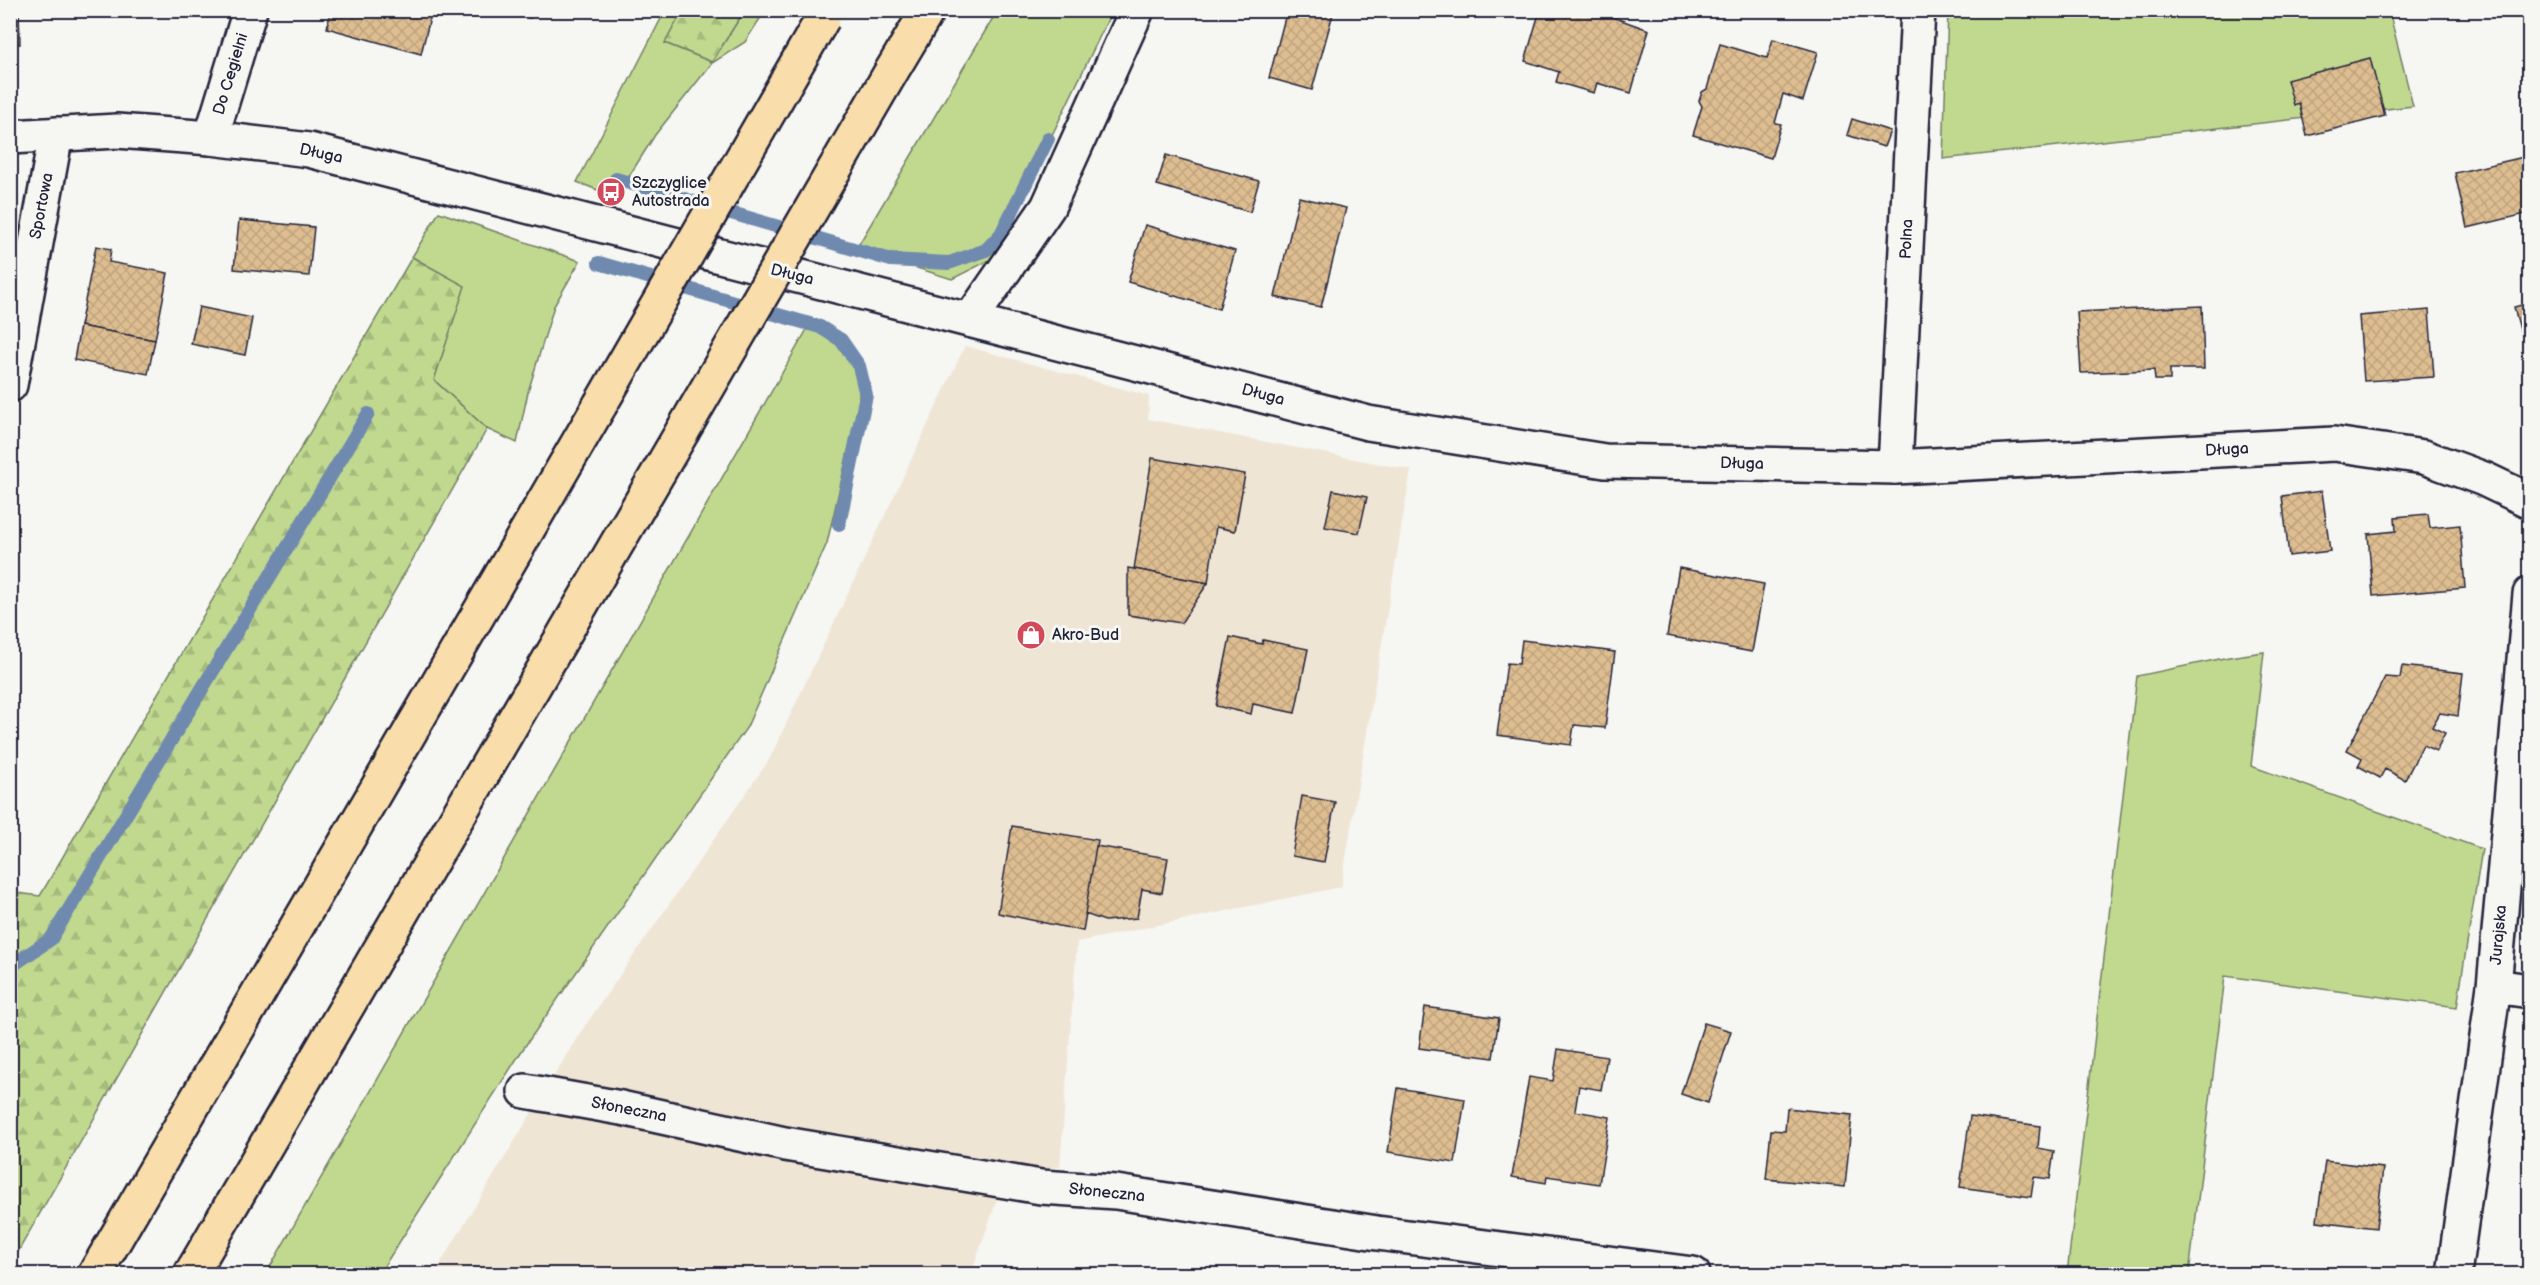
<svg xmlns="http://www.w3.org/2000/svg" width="2540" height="1285" viewBox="0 0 2540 1285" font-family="'Balsamiq Sans',sans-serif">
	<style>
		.built { fill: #efe5d5 }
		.green { fill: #c0d98f; stroke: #717e65; stroke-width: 1.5 }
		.forest { fill: url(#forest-firs); stroke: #717e65; stroke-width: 1.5 }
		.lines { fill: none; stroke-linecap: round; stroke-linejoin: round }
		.stream { stroke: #6f8aaf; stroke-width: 14 }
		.building { fill: url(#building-cross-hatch); stroke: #22223b; stroke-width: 1.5 }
		.minor-casing { stroke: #22223b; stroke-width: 38 }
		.highway-casing { stroke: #22223b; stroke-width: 38 }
		.minor { stroke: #f6f6f2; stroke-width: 33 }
		.highway { stroke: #f9deab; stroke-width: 33 }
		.highway-bridge-casing { stroke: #22223b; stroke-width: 38; stroke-linecap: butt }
		.highway-bridge { stroke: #f9deab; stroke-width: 33 }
		.labels { text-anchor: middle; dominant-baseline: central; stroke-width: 6; stroke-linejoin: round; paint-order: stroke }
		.street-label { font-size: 16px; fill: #22223b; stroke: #f6f6f2 }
		.poi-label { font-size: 16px; fill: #22223b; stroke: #f6f6f2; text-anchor: start }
	</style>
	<defs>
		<pattern id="forest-firs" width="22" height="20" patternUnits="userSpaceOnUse" patternTransform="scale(1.5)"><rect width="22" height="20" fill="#c0d98f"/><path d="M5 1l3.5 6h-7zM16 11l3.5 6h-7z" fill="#a5ba7c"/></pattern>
		<pattern id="building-cross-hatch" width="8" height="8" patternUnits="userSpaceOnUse" patternTransform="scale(1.5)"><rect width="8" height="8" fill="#debe91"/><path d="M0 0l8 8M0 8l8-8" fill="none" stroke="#bea37e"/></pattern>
	</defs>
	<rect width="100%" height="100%" fill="#f6f6f2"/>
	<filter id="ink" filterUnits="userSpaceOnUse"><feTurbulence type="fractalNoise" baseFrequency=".0167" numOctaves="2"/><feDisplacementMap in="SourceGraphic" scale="12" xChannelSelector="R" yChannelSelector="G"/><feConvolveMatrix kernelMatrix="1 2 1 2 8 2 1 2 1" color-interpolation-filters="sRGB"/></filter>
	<g filter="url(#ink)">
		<polygon class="built" points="965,346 1149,396 1148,419 1411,470 1341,887 1077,942 1060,1167 1007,1171 971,1274 434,1274 580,1033 769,760"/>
		<g class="green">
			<polygon points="665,11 683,11 665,43 712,62 744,11 765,11 745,42 712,63 655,135 616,197 577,182"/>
			<polygon points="997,11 1112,11 992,259 952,279 856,249"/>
			<polygon points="1948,11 2389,11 2413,106 1943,159"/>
			<polygon points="439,212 580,261 554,306 528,392 517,443 487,429 434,380 464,286 412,257"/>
			<polygon points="809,326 843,346 859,378 859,404 827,543 747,727 523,1049 379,1274 266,1274"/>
			<polygon points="2264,652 2251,766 2482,849 2457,1007 2225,976 2189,1274 2067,1274 2137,676 2229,657"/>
		</g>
		<g class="forest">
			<polygon points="683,10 744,10 744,11 712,62 665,43"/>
			<polygon points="412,257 465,286 434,380 487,429 11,1264 11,892 40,896"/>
		</g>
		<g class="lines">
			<g class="stream">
				<polyline points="616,179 891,260 949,263 986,250 1001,234 1048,139"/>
				<polyline points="599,263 820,327 841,340 859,366 866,395 839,524"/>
				<polyline points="10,967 51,939 368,414"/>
			</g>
		</g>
		<g class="building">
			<polygon points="10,10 19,10 20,44 10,45"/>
			<polygon points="120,10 155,10 155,16 121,17"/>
			<polygon points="331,10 432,10 421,54 327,28"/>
			<polygon points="502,10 531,10 530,18"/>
			<polygon points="1287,10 1334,10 1312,90 1269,78"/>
			<polygon points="1540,10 1593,10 1649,30 1631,93 1597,83 1594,93 1556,82 1559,72 1525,61"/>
			<polygon points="1773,39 1818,52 1803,101 1783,94 1775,123 1781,124 1771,158 1693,135 1702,106 1699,101 1702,92 1707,89 1720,44 1767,58"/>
			<polygon points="2370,58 2385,116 2307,136 2299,103 2294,105 2287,80"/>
			<polygon points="1852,119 1890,131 1884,147 1847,135"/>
			<polygon points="1166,155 1259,181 1250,212 1157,185"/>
			<polygon points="2528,156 2530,213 2467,228 2455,173"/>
			<polygon points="1299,197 1346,208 1321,307 1275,297"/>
			<polygon points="239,220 314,227 309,276 234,269"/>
			<polygon points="1145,225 1235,251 1219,309 1128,282"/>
			<polygon points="96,246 111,249 109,262 168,273 155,340 80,326"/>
			<polygon points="2530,303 2530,367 2514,307"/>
			<polygon points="2202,306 2204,369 2170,369 2170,380 2155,380 2154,370 2081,373 2077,312"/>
			<polygon points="199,307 252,318 245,355 191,344"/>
			<polygon points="2429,310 2434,377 2364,381 2359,316"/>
			<polygon points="80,326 155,340 148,374 74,360"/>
			<polygon points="1152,458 1245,474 1235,531 1216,527 1208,583 1134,569"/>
			<polygon points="1333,490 1367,497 1359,533 1325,527"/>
			<polygon points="2322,491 2330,551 2289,556 2282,496"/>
			<polygon points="2428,514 2430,528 2460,525 2465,588 2373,596 2368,534 2396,531 2395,517"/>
			<polygon points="1128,568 1134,569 1208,583 1181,623 1128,615"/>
			<polygon points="1679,568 1764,584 1752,652 1667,636"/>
			<polygon points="1230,637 1262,644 1263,640 1308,649 1295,713 1253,704 1251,714 1216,706"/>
			<polygon points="1522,640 1615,652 1605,728 1574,725 1571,745 1497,735 1507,663 1519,664"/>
			<polygon points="2402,666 2463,673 2458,716 2440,713 2432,727 2445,733 2436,751 2423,745 2405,780 2385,769 2380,778 2358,766 2362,758 2347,750 2385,677 2400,678"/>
			<polygon points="1302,796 1335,802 1324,862 1292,856"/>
			<polygon points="1012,826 1098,840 1083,931 998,913"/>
			<polygon points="1096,846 1168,858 1162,893 1142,889 1137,918 1105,921 1085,914"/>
			<polygon points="1425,1007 1499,1018 1493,1058 1419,1048"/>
			<polygon points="1704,1023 1731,1031 1708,1103 1681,1094"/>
			<polygon points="1558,1049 1607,1057 1601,1090 1579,1086 1575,1111 1610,1117 1599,1184 1547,1176 1546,1183 1512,1177 1529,1077 1553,1081"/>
			<polygon points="1398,1088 1465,1099 1455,1163 1388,1152"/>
			<polygon points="1787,1108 1852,1115 1845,1187 1766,1179 1771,1130 1785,1131"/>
			<polygon points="1970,1116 2040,1126 2038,1148 2054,1151 2050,1179 2034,1177 2031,1197 1960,1187"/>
			<polygon points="2325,1161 2383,1168 2376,1228 2317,1221"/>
		</g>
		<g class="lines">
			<g class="minor-casing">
				<g id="minor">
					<polyline points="10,137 117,131 211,138 309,150 1368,423 1605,461 1895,467 2334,444 2424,457 2484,479 2530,501"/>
					<polyline points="211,138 250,10"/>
					<polyline points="970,320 1048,207 1137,10"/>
					<polyline points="10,385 56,134"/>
					<polyline points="1895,467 1918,10"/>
					<polyline points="2494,986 2530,991"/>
					<polyline points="525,1091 621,1108 785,1144 1041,1187 1116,1192 1377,1233 1693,1274"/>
					<polyline points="2454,1274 2494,986 2530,594"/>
				</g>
			</g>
			<g class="highway-casing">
				<g id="highway">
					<polyline points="891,72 928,10"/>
					<polyline points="95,1274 600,405"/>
					<polyline points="191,1274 682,432"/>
				</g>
			</g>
			<use href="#minor" class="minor"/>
			<use href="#highway" class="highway"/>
			<g class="highway-bridge-casing">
				<g id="highway-bridge">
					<polyline points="600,405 823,18"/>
					<polyline points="682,432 891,72"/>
				</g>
			</g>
			<use href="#highway-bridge" class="highway-bridge"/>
		</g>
	</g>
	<defs>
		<g id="bus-disc" transform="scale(1.5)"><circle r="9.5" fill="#d1495b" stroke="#f6f6f2"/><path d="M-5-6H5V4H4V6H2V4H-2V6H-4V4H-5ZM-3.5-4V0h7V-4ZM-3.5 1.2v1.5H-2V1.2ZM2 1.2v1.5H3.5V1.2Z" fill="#fff"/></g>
		<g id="shop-disc" transform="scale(1.5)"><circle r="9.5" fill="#d1495b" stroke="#f6f6f2"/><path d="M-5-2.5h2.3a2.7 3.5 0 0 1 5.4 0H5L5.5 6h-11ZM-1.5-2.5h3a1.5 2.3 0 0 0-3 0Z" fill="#fff"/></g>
	</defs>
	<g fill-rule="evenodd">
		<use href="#bus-disc" x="611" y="192"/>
		<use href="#shop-disc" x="1031" y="635"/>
	</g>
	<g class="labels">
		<g class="street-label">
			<text transform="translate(231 74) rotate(-73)">Do Cegielni</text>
			<text transform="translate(321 154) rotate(12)">Długa</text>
			<text transform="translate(42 206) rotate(-79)">Sportowa</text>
			<text transform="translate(1907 239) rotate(-87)">Polna</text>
			<text transform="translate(792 275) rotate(14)">Długa</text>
			<text transform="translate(1263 395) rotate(15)">Długa</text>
			<text transform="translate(2227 450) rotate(-3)">Długa</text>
			<text transform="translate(1742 464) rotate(1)">Długa</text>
			<text transform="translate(2499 935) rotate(-85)">Jurajska</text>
			<text transform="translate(629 1110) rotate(11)">Słoneczna</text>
			<text transform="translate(1107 1193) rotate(6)">Słoneczna</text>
		</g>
		<g class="poi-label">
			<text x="632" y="183">Szczyglice<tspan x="632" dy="18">Autostrada</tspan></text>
			<text x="1052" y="635">Akro-Bud</text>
		</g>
	</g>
	<rect width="2540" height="1285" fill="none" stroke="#f6f6f2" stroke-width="36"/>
	<rect x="18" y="18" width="2504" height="1249" fill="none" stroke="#22223b" stroke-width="2" filter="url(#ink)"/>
</svg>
